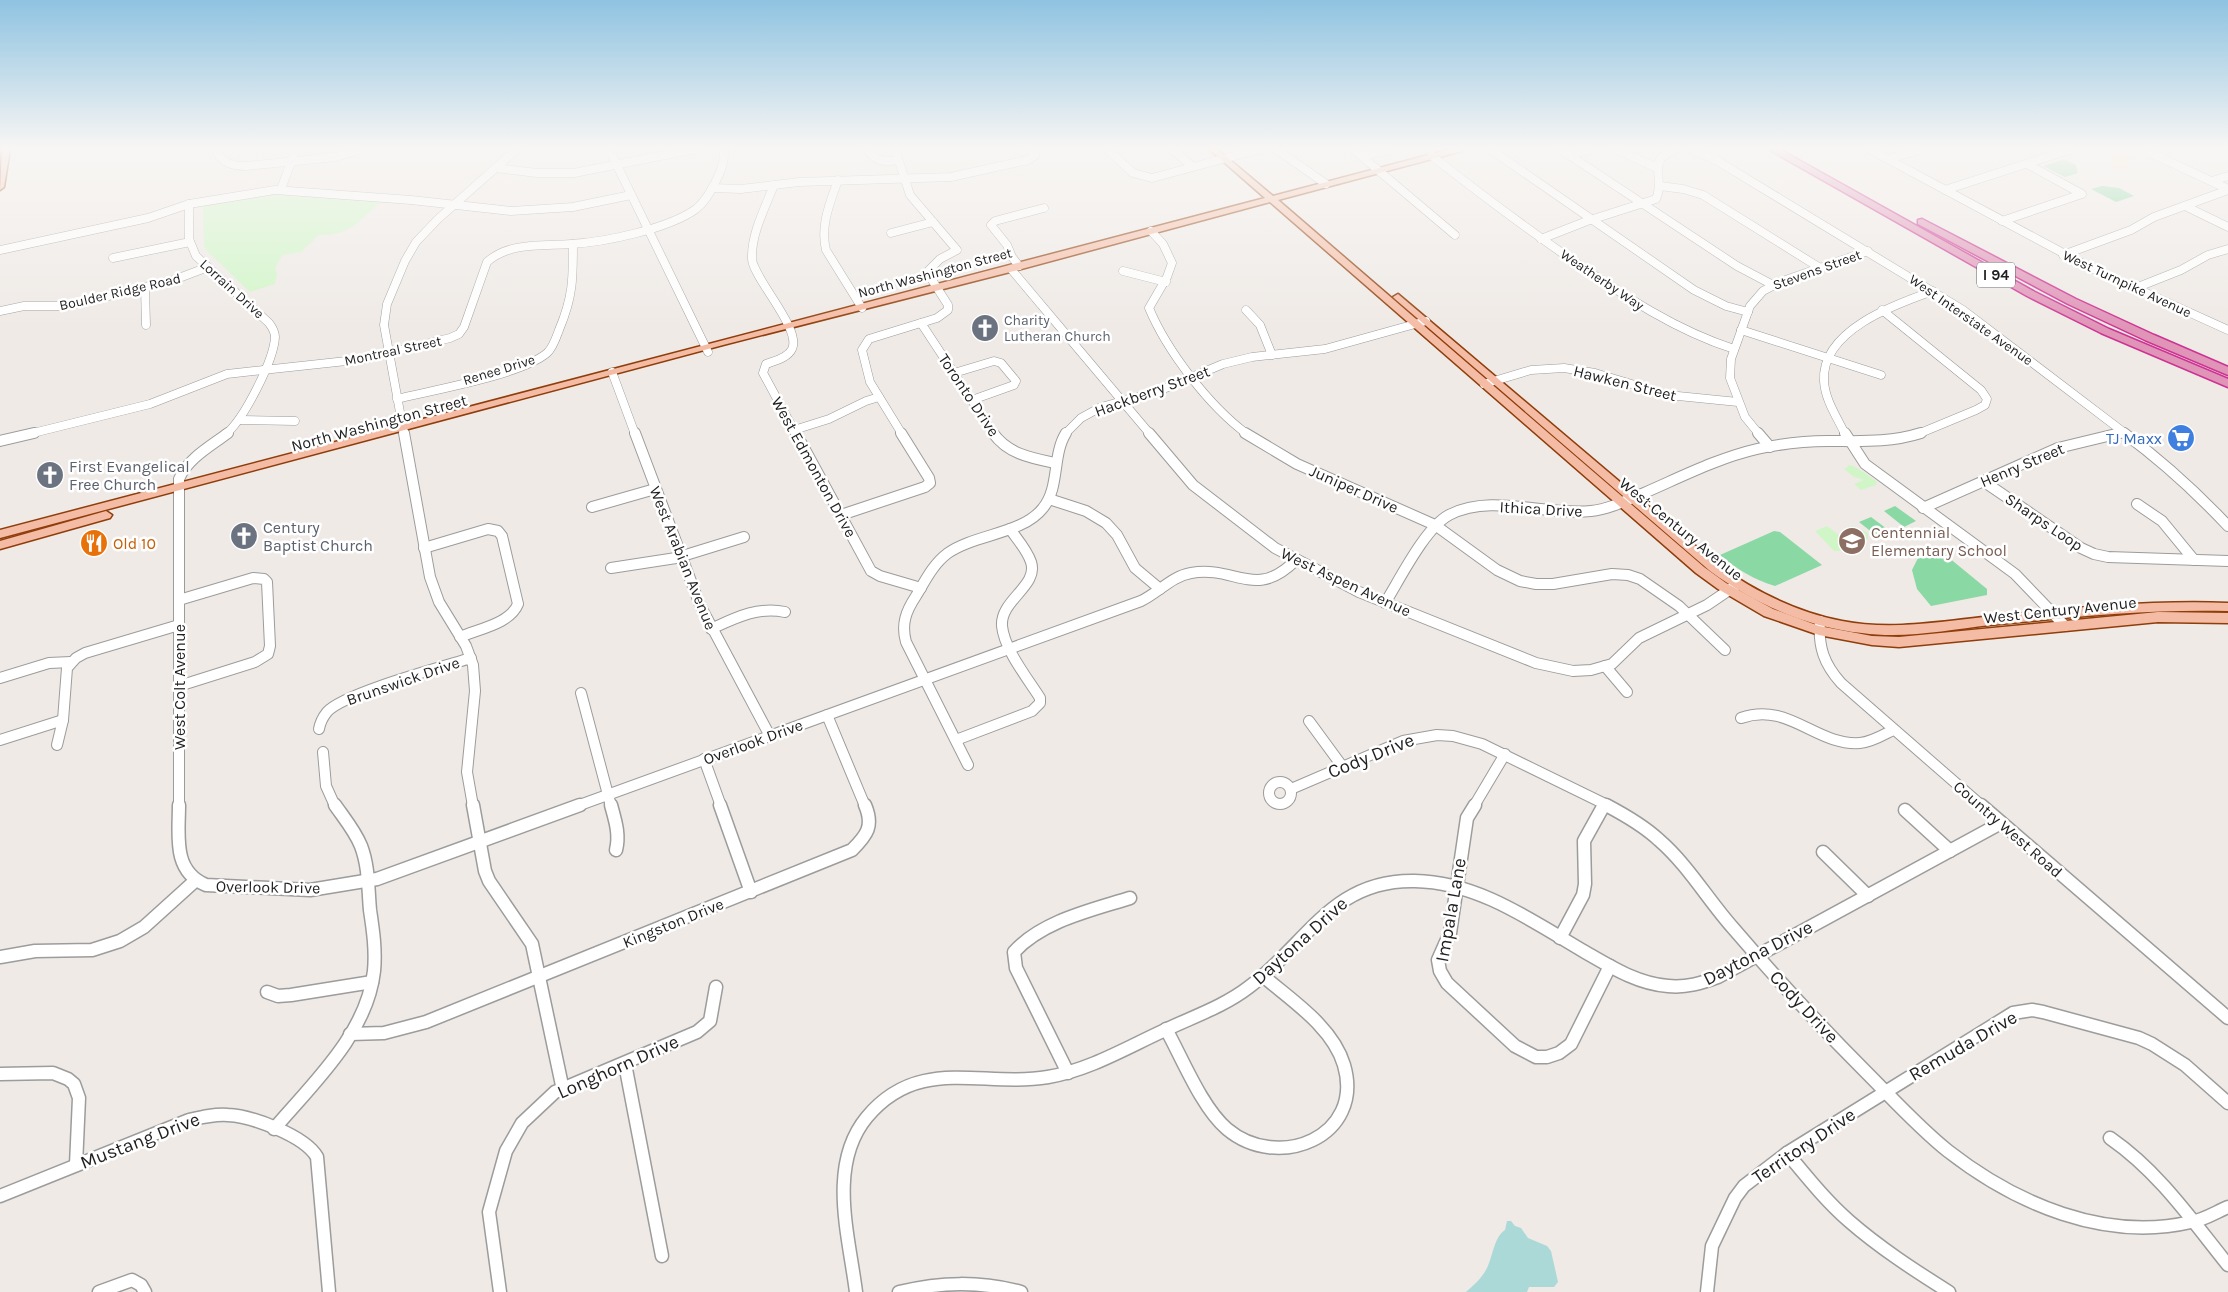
<svg xmlns="http://www.w3.org/2000/svg" width="2228" height="1292" viewBox="0 0 2228 1292" font-family="Karla,sans-serif">
	<style>
		.sand { fill: #fadbba }
		.park { fill: #d0f6c7 }
		.pitch { fill: #8ad8a4 }
		.water { fill: #aad9d7 }
		.lines { fill: none; stroke-linecap: round; stroke-linejoin: round }
		.minor-far2-casing { stroke: #9c9c9c; stroke-width: 9 }
		.minor-far1-casing { stroke: #9c9c9c; stroke-width: 12 }
		.minor-casing { stroke: #9c9c9c; stroke-width: 15 }
		.major-casing { stroke: #8f3e0b; stroke-width: 3 }
		.highway-casing { stroke: #ce3293; stroke-width: 3 }
		.minor-far2 { stroke: #fff; stroke-width: 8 }
		.minor-far1 { stroke: #fff; stroke-width: 10 }
		.minor { stroke: #fff; stroke-width: 12 }
		.major { fill: #f5bca5; fill-rule: evenodd }
		.highway { fill: #e094b8; fill-rule: evenodd }
		.labels { text-anchor: middle; dominant-baseline: central; stroke-width: 5; stroke-linejoin: round; paint-order: stroke }
		.far-street-label { font-size: 14px; fill: #1f1f1f; stroke: #fff }
		.far-worship-label { font-size: 14px; fill: #5b616d; stroke: #fff; text-anchor: start }
		.shield { fill: #fff; stroke: #626262; stroke-width: 1 }
		.shield-label { font-size: 15px; font-weight: bold; fill: #1f1f1f }
		.street-label { font-size: 16px; fill: #1f1f1f; stroke: #fff }
		.shop-label { font-size: 16px; fill: #366cbe; stroke: #fff; text-anchor: end }
		.worship-label { font-size: 16px; fill: #5b616d; stroke: #fff; text-anchor: start }
		.education-label { font-size: 16px; fill: #785e54; stroke: #fff; text-anchor: start }
		.food-label { font-size: 16px; fill: #c56008; stroke: #fff; text-anchor: start }
		.near-street-label { font-size: 19px; fill: #1f1f1f; stroke: #fff }
	</style>
	<rect width="100%" height="100%" fill="#efeae6"/>
	<polygon class="sand" points="2122,151 2135,157 2128,160 2129,162 2127,168 2122,169 2113,168 2111,163 2112,156 2117,157 2120,155 2117,152"/>
	<g class="park">
		<path d="M278 192 382 201C360 220 350 236 319 235L301 252 282 255 275 269 277 273 275 284 250 292 207 251 204 246 203 206Z"/>
		<path d="M1847 465C1855 464 1870 477 1877 482L1876 485 1861 490 1854 484 1864 480 1854 477 1844 469 1848 467Z"/>
		<polygon points="1827,526 1843,538 1855,535 1855,532 1848,529 1853,526 1868,533 1868,539 1860,540 1860,544 1850,546 1846,551 1834,551 1815,531"/>
	</g>
	<g class="pitch">
		<polygon points="2064,159 2076,165 2078,173 2065,177 2043,166"/>
		<polygon points="2102,186 2119,188 2134,196 2116,202 2091,189"/>
		<polygon points="1895,506 1916,521 1904,527 1884,511"/>
		<polygon points="1871,517 1891,532 1878,537 1859,522"/>
		<path d="M1774 531 1780 532 1822 565 1775 586C1754 580 1737 569 1720 555Z"/>
		<polygon points="1937,548 1987,589 1987,595 1931,606 1917,589 1912,570 1918,558"/>
	</g>
	<path class="water" d="M1507 1221H1511L1515 1226 1521 1228 1528 1238 1547 1246 1551 1251 1558 1282 1554 1287H1529L1527 1292H1466C1474 1285 1482 1278 1487 1268 1493 1256 1494 1237 1505 1230Z"/>
	<g class="lines">
		<g class="minor-far2-casing">
			<g id="minor-far2">
				<path d="M216 149C220 163 233 166 246 166L336 157 362 149"/>
				<polyline points="609,149 708,352"/>
				<path d="M867 149C875 162 884 162 898 160"/>
				<polyline points="895,149 910,195 957,250 940,259 927,272 948,305 948,310 937,318 869,339 862,350 870,382 902,434"/>
				<polyline points="1107,149 1133,173 1152,178 1260,149"/>
				<polyline points="1172,149 1192,166"/>
				<polyline points="1276,149 1326,184"/>
				<polyline points="1353,149 1455,235"/>
				<polyline points="1490,149 1694,290 1726,306 1748,312"/>
				<polyline points="1560,149 1737,266 1773,285"/>
				<polyline points="1616,149 1657,168"/>
				<polyline points="1691,149 1716,160 1963,310 2126,434"/>
				<polyline points="1869,149 2091,268 2228,330"/>
				<polyline points="2142,149 2228,189"/>
				<polyline points="1570,155 1592,149"/>
				<polyline points="1362,156 1391,149"/>
				<path d="M1432 156C1479 193 1526 228 1575 262 1626 297 1675 330 1734 349"/>
				<polyline points="1888,159 1922,149"/>
				<polyline points="496,168 537,173 574,173 695,149"/>
				<path d="M838 180C830 203 820 225 826 250L862 308"/>
				<polyline points="2212,181 2228,176"/>
				<path d="M774 185C765 208 751 234 752 259 753 278 802 329 792 349 788 358 774 361 766 364L763 373 796 434"/>
				<polyline points="1660,186 1683,189 1703,195 1820,268"/>
				<polyline points="712,188 741,189 799,182 951,177 1028,160 1035,155 1031,149"/>
				<polyline points="281,189 296,149"/>
				<polyline points="1945,190 2072,149"/>
				<path d="M189 204V239L196 256 269 323C272 327 275 331 275 337 274 360 244 419 226 434"/>
				<polyline points="2185,206 2228,227"/>
				<polyline points="2002,221 2082,194 2027,164"/>
				<path d="M1151 231 1163 244 1172 263 1167 277 1149 308C1167 351 1209 406 1247 434"/>
				<polyline points="891,233 933,222"/>
				<path d="M1541 239 1587 221 1656 199C1663 186 1654 166 1661 158 1664 155 1671 152 1675 149"/>
				<polyline points="0,250 148,218 189,204 275,190 411,200 511,211 573,207 631,195"/>
				<polyline points="2063,255 2131,230 2154,217 2228,190"/>
				<polyline points="113,258 190,242"/>
				<polyline points="1019,266 1012,257 1007,245 991,225 995,221 1044,208"/>
				<polyline points="1011,269 1150,434"/>
				<polyline points="1123,271 1166,282"/>
				<polyline points="145,288 146,325"/>
				<polyline points="2133,289 2181,270 2208,255 2228,249"/>
				<polyline points="1246,310 1260,325 1272,355"/>
				<polyline points="1882,310 1981,390 1987,399 1985,405 1976,410 1918,434"/>
				<polyline points="0,311 24,306 66,306 171,281 208,267"/>
				<polyline points="921,323 994,434"/>
				<polyline points="1741,330 1881,375"/>
				<polyline points="612,372 635,434"/>
				<polyline points="954,373 994,361 1001,363 1016,381 1014,385 972,400"/>
				<polyline points="1484,384 1531,370 1564,368 1595,373 1668,395 1738,402"/>
				<path d="M397 399C433 390 521 375 547 353 553 348 556 338 559 330 573 297 573 279 573 244"/>
				<polyline points="240,420 295,421"/>
				<polyline points="794,430 829,419 866,401 879,397"/>
				<path d="M29 434 150 404 227 374 365 359 450 338 459 334 464 327 487 262C509 242 543 246 571 244 605 242 668 229 696 209 704 203 709 194 714 185 720 173 725 163 724 149"/>
				<polyline points="404,434 384,325 387,304 405,261 416,242 438,219 517,149"/>
				<polyline points="1065,434 1081,418 1101,407 1156,392 1223,364 1252,357 1325,349 1426,321"/>
				<polyline points="1759,434 1745,417 1730,378 1731,359 1750,306 1763,291 1780,282 1868,251"/>
				<path d="M1845 434C1837 417 1825 400 1824 381 1821 330 1896 304 1933 291"/>
				<polyline points="2115,434 2123,432"/>
			</g>
		</g>
		<g class="minor-far1-casing">
			<g id="minor-far1">
				<polyline points="404,433 430,577 439,602 466,646 473,665 475,691 467,772 473,806"/>
				<polyline points="635,433 700,605 770,736"/>
				<polyline points="796,433 871,571 880,576 921,588"/>
				<path d="M993 433C1008 454 1031 458 1055 463"/>
				<polyline points="1149,433 1193,485 1275,548 1359,592 1536,663 1573,671 1591,670 1612,664 1639,638 1707,605 1735,586"/>
				<polyline points="1245,433 1297,464 1435,525 1497,570 1520,581 1536,584 1553,584 1612,574 1628,575 1640,579 1679,606 1725,650"/>
				<polyline points="1758,433 1770,447"/>
				<polyline points="1845,433 1865,464 2015,574 2065,626"/>
				<path d="M2124 433C2162 461 2196 492 2228 526"/>
				<polyline points="0,441 34,433"/>
				<polyline points="1983,481 2081,548 2094,554 2108,557 2228,561"/>
				<polyline points="1049,499 1086,511 1106,523 1117,535 1135,568 1160,589"/>
				<polyline points="2137,504 2162,521 2194,560"/>
				<polyline points="592,507 655,489"/>
				<polyline points="1923,508 2058,448 2120,433"/>
				<polyline points="841,515 925,487 930,483 929,478 901,433"/>
				<path d="M424 548 488 529 498 531 502 536 518 604C510 624 478 629 460 637"/>
				<polyline points="611,568 676,558 744,537"/>
				<polyline points="179,600 253,578 264,579 267,582 270,646 268,654 255,662 179,686"/>
				<path d="M1385 603C1400 579 1425 528 1449 515 1492 493 1544 516 1591 511 1610 509 1627 500 1644 493 1681 477 1718 458 1757 449 1780 444 1804 441 1828 441 1861 441 1889 443 1921 433"/>
				<path d="M1820 621C1818 647 1824 664 1841 683L1982 806"/>
				<path d="M711 629C735 618 758 606 785 612"/>
				<polyline points="1605,666 1627,692"/>
				<polyline points="0,678 49,663 71,662"/>
				<polyline points="581,693 611,806"/>
				<polyline points="827,715 865,806"/>
				<path d="M1741 718C1788 701 1816 746 1860 743 1872 742 1883 735 1893 730"/>
				<polyline points="1309,721 1342,766"/>
				<path d="M319 729C320 723 323 717 327 712 344 693 442 667 471 658"/>
				<polyline points="0,740 63,720"/>
				<path d="M956 740 1032 711 1040 703V698C1028 679 1004 649 1002 626 1000 600 1039 586 1031 562 1027 550 1017 539 1010 529"/>
				<polyline points="57,745 63,720 67,668 76,658 85,653 179,625"/>
				<polyline points="323,752 326,786 335,806"/>
				<polyline points="704,759 721,806"/>
				<path d="M968 765 906 642C901 624 906 611 916 596 925 581 933 564 948 553 975 534 1023 534 1043 508 1060 487 1052 455 1066 433"/>
				<circle cx="1280" cy="793" r="11"/>
				<polyline points="1291,789 1403,741 1437,735 1453,736 1482,744 1609,806"/>
				<path d="M179 806V479C188 458 211 446 228 433"/>
				<path d="M577 806 1141 601C1158 593 1172 576 1191 573 1236 565 1255 601 1296 560"/>
				<polyline points="1474,806 1505,754"/>
			</g>
		</g>
		<g class="minor-casing">
			<g id="minor">
				<path d="M179 805C179 835 172 871 206 885L310 890 377 879 580 805"/>
				<polyline points="473,805 485,871 489,881 532,944 563,1090"/>
				<path d="M611 805C615 820 620 834 616 850"/>
				<polyline points="720,805 751,892"/>
				<polyline points="1475,805 1467,818 1450,933 1438,960 1440,971 1447,983 1515,1046 1536,1057 1547,1057 1559,1053 1571,1044 1610,966"/>
				<path d="M1606 805C1625 815 1644 826 1659 840 1688 865 1708 900 1733 928 1775 977 1819 1025 1865 1071 1892 1098 1918 1127 1948 1151 2016 1204 2105 1242 2191 1222 2204 1220 2216 1212 2228 1207"/>
				<polyline points="1981,805 2228,1018"/>
				<polyline points="1905,810 1950,851"/>
				<polyline points="1823,852 1868,896"/>
				<polyline points="1560,938 1583,895 1585,884 1584,841 1604,805"/>
				<polyline points="0,957 35,951 92,950 120,941 144,927 196,880"/>
				<polyline points="267,992 278,996 291,995 372,982"/>
				<path d="M1166 1029C1182 1058 1202 1108 1227 1129 1278 1172 1365 1137 1344 1065 1333 1027 1291 1000 1263 976"/>
				<path d="M350 1034 384 1033 426 1022 852 850C867 835 874 826 865 805"/>
				<polyline points="625,1064 662,1256"/>
				<path d="M1068 1073 1016 968 1014 952C1042 921 1092 910 1130 898"/>
				<polyline points="0,1074 53,1073 68,1079 74,1084 79,1098 76,1165"/>
				<path d="M274 1129C313 1083 367 1034 374 971 376 950 373 930 370 910 368 889 369 867 361 846 355 831 344 818 335 805"/>
				<path d="M2110 1138C2159 1172 2191 1219 2228 1265"/>
				<path d="M1787 1153C1807 1177 1826 1201 1849 1221 1880 1248 1914 1270 1949 1292"/>
				<path d="M0 1196 189 1120C202 1117 214 1114 228 1115 252 1116 305 1136 317 1157L329 1292"/>
				<polyline points="99,1292 132,1280 141,1285 145,1292"/>
				<polyline points="500,1292 489,1212 506,1151 522,1123 555,1092 697,1032 710,1021 716,987"/>
				<path d="M856 1292C849 1236 827 1165 867 1117 919 1055 981 1088 1048 1077 1089 1070 1126 1048 1163 1031 1192 1017 1223 1007 1249 987 1307 944 1332 879 1415 881 1478 882 1532 921 1585 952 1611 967 1638 984 1668 986 1686 988 1702 983 1718 977L2001 823"/>
				<path d="M899 1292C941 1282 979 1281 1021 1292"/>
				<polyline points="1707,1292 1712,1246 1735,1198 1744,1186 1787,1153 2013,1013 2032,1010 2043,1012 2139,1038 2152,1044 2185,1065 2228,1103"/>
			</g>
		</g>
		<g class="major-casing">
			<g id="major">
				<polygon points="2,149 10,149 4,187 0,190"/>
				<polygon points="1209,149 1217,149 1273,196 1451,149 1463,149 1462,151 1278,200 1704,567 1726,583 1773,609 1819,626 1872,636 1899,637 2158,612 2228,613 2228,623 2158,622 1899,647 1872,645 1819,635 1764,616 1718,589 1696,573 1270,202 1014,271 723,345 0,538 0,530 1265,198"/>
				<path d="M1398 294 1718 565C1756 592 1796 612 1842 621 1892 631 1943 621 1993 616 2071 608 2149 600 2228 603V611C2148 609 2070 617 1990 625 1948 630 1905 639 1862 633 1806 627 1755 604 1710 571L1395 299 1393 297Z"/>
				<polygon points="106,511 112,515 110,518 0,549 0,541"/>
			</g>
		</g>
		<g class="highway-casing">
			<g id="highway">
				<polygon points="1768,149 1779,149 2035,292 2109,329 2228,379 2228,387 2101,333 2027,296"/>
				<polygon points="1922,219 2076,299 2154,335 2228,367 2228,375 2145,340 2068,304 1918,224 1918,220"/>
			</g>
		</g>
		<use href="#minor-far2" class="minor-far2"/>
		<use href="#minor-far1" class="minor-far1"/>
		<use href="#minor" class="minor"/>
		<use href="#major" class="major"/>
		<use href="#highway" class="highway"/>
	</g>
	<linearGradient id="sky" x2="0" y2="1"><stop stop-color="#8fc3e1"/><stop offset="0.45" stop-color="#f8f6f4"/><stop offset="1" stop-color="#f8f6f4" stop-opacity="0"/></linearGradient>
	<rect width="2228" height="329" fill="url(#sky)"/>
	<defs>
		<g id="church-disc" transform="scale(1.4375)"><circle r="9.5" fill="#6b7280" stroke="#fff"/><path d="M-1.2-6h2.4v3.5h3.3v2.4h-3.3V6h-2.4V-.1h-3.3v-2.4h3.3Z" fill="#fff"/></g>
		<g id="supermarket-disc" transform="scale(1.4375)"><circle r="9.5" fill="#3f7fe0" stroke="#fff"/><path d="M-6-5.5h2.5l.6 2H6L4.5 2H-2.5L-4.4-4H-6ZM-1.5 3.2a1.3 1.3 0 1 0 .1 0ZM3 3.2a1.3 1.3 0 1 0 .1 0Z" fill="#fff"/></g>
		<g id="school-disc" transform="scale(1.4375)"><circle r="9.5" fill="#8d6e63" stroke="#fff"/><path d="M0-5L7-2L0 1L-7-2ZM-4 1L0 2.5L4 1V4Q0 6-4 4Z" fill="#fff"/></g>
		<g id="restaurant-disc" transform="scale(1.4375)"><circle r="9.5" fill="#e8710a" stroke="#fff"/><path d="M-5-6h1v4h1v-4h1v4h1v-4h1v5L-1.5 .5V6h-2V.5L-5-1ZM5-6V6H3V1.5H1.5Q1.5-4 5-6Z" fill="#fff"/></g>
	</defs>
	<g fill-rule="evenodd">
		<use href="#church-disc" x="985" y="328"/>
		<use href="#supermarket-disc" x="2181" y="438"/>
		<use href="#church-disc" x="50" y="475"/>
		<use href="#church-disc" x="244" y="536"/>
		<use href="#school-disc" x="1852" y="541"/>
		<use href="#restaurant-disc" x="94" y="543"/>
	</g>
	<g class="labels">
		<g class="far-street-label">
			<text transform="translate(1817 270) rotate(-20)">Stevens Street</text>
			<text transform="translate(935 273) rotate(-15)">North Washington Street</text>
			<text transform="translate(1602 280) rotate(34)">Weatherby Way</text>
			<text transform="translate(2127 284) rotate(25)">West Turnpike Avenue</text>
			<text transform="translate(232 289) rotate(42)">Lorrain Drive</text>
			<text transform="translate(120 292) rotate(-13)">Boulder Ridge Road</text>
			<text transform="translate(1971 320) rotate(35)">West Interstate Avenue</text>
			<text transform="translate(393 351) rotate(-12)">Montreal Street</text>
			<text transform="translate(499 370) rotate(-17)">Renee Drive</text>
		</g>
		<g class="far-worship-label">
			<text x="1004" y="320">Charity<tspan x="1004" dy="16">Lutheran Church</tspan></text>
		</g>
		<rect class="shield" x="1977" y="262.5" width="38" height="25" rx="4"/>
		<g class="shield-label">
			<text x="1996" y="275">I 94</text>
		</g>
		<g class="street-label">
			<text transform="translate(1625 383) rotate(14)">Hawken Street</text>
			<text transform="translate(1152 391) rotate(-20)">Hackberry Street</text>
			<text transform="translate(969 395) rotate(56)">Toronto Drive</text>
			<text transform="translate(379 423) rotate(-15)">North Washington Street</text>
			<text transform="translate(2022 465) rotate(-23)">Henry Street</text>
			<text transform="translate(814 467) rotate(61)">West Edmonton Drive</text>
			<text transform="translate(1354 489) rotate(24)">Juniper Drive</text>
			<text transform="translate(1541 509) rotate(3)">Ithica Drive</text>
			<text transform="translate(2044 522) rotate(34)">Sharps Loop</text>
			<text transform="translate(1681 529) rotate(39)">West Century Avenue</text>
			<text transform="translate(683 558) rotate(68)">West Arabian Avenue</text>
			<text transform="translate(1346 582) rotate(25)">West Aspen Avenue</text>
			<text transform="translate(2060 610) rotate(-6)">West Century Avenue</text>
			<text transform="translate(403 681) rotate(-19)">Brunswick Drive</text>
			<text transform="translate(179 687) rotate(-90)">West Colt Avenue</text>
			<text transform="translate(753 742) rotate(-20)">Overlook Drive</text>
			<text transform="translate(2008 829) rotate(41)">Country West Road</text>
			<text transform="translate(268 887) rotate(1)">Overlook Drive</text>
			<text transform="translate(673 923) rotate(-22)">Kingston Drive</text>
		</g>
		<g class="shop-label">
			<text x="2162" y="438">TJ Maxx</text>
		</g>
		<g class="worship-label">
			<text x="69" y="466">First Evangelical<tspan x="69" dy="18">Free Church</tspan></text>
			<text x="263" y="527">Century<tspan x="263" dy="18">Baptist Church</tspan></text>
		</g>
		<g class="education-label">
			<text x="1871" y="532">Centennial<tspan x="1871" dy="18">Elementary School</tspan></text>
		</g>
		<g class="food-label">
			<text x="113" y="543">Old 10</text>
		</g>
		<g class="near-street-label">
			<text transform="translate(1371 756) rotate(-22)">Cody Drive</text>
			<text transform="translate(1451 910) rotate(-80)">Impala Lane</text>
			<text transform="translate(1300 941) rotate(-42)">Daytona Drive</text>
			<text transform="translate(1758 953) rotate(-27)">Daytona Drive</text>
			<text transform="translate(1804 1007) rotate(47)">Cody Drive</text>
			<text transform="translate(1963 1046) rotate(-30)">Remuda Drive</text>
			<text transform="translate(618 1067) rotate(-24)">Longhorn Drive</text>
			<text transform="translate(140 1141) rotate(-21)">Mustang Drive</text>
			<text transform="translate(1804 1146) rotate(-34)">Territory Drive</text>
		</g>
	</g>
</svg>
